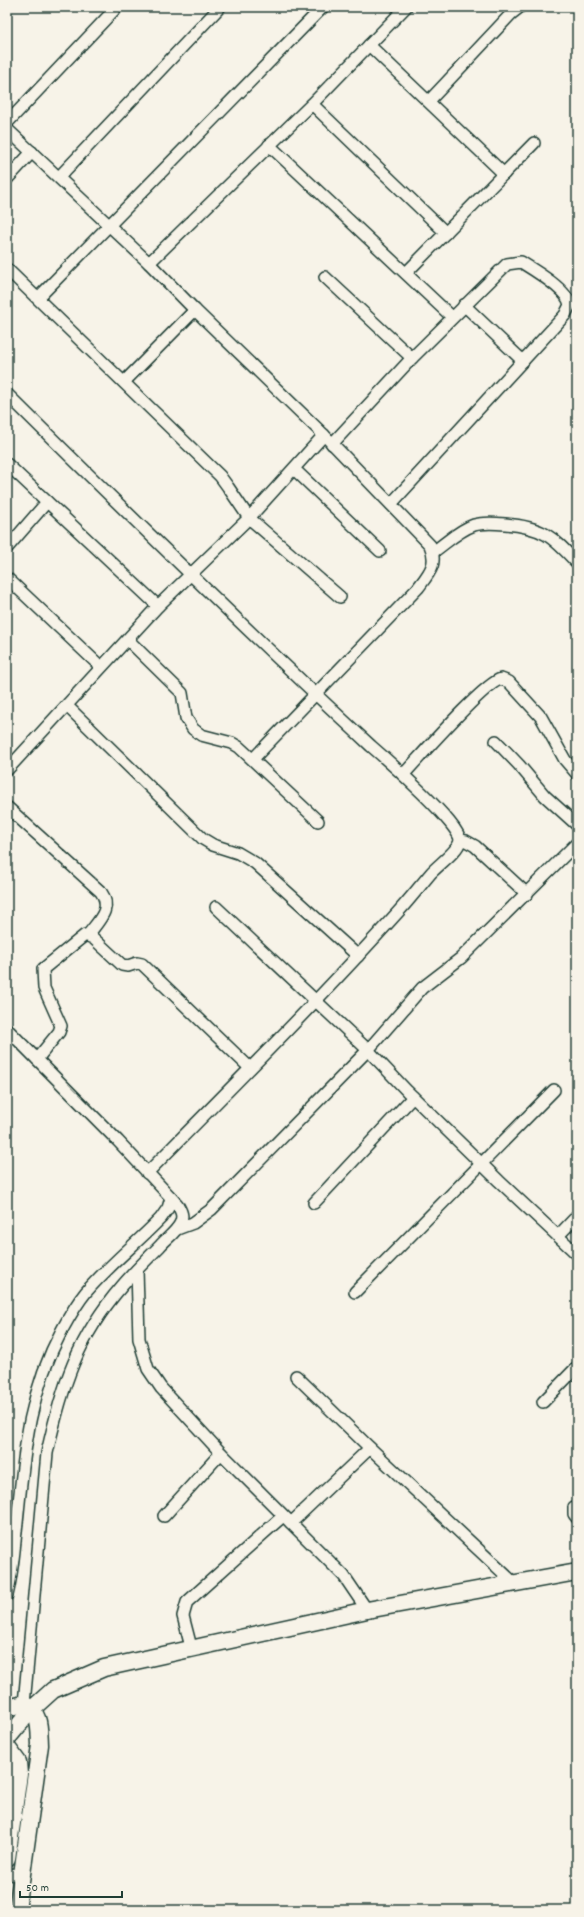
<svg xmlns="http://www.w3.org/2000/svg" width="584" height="1917" viewBox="0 0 584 1917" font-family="Dekko,sans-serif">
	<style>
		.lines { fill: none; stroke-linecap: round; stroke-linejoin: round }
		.street-casing { stroke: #1f3d34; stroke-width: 14 }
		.secondary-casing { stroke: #1f3d34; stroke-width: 19 }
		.street { stroke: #f7f3e8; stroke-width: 11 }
		.secondary { stroke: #f7f3e8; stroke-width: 16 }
	</style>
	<rect width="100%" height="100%" fill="#f7f3e8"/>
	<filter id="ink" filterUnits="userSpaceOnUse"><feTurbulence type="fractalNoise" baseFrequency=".025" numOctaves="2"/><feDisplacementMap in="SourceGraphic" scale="8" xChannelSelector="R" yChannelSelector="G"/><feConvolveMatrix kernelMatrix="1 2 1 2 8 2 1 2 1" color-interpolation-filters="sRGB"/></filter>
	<g filter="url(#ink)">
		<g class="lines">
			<g class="street-casing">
				<g id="street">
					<polyline points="369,45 504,174"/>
					<polyline points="429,101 511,14 520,7"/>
					<polyline points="312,104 446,233"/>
					<polyline points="7,123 117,7"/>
					<path d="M7 129 149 263 195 310 324 435 430 545C438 564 430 572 418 588L253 759"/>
					<polyline points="269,145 452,317"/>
					<polyline points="59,177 220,7"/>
					<polyline points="7,179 32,152"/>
					<polyline points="149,263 312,104 406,7"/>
					<polyline points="7,269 220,476 228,487 249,518 340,597"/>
					<polyline points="406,273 534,143"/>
					<polyline points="325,277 412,358"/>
					<polyline points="38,298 323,7"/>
					<polyline points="464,305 523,361"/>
					<polyline points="124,382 195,310"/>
					<path d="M7 394C127 513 247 631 371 746 385 758 463 827 460 841 458 851 438 865 431 873 420 886 410 899 399 911 318 1001 232 1087 147 1173"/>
					<path d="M332 444 412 358 507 264 521 262C534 270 568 290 570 305L565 315 391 504"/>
					<polyline points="7,464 158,606"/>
					<polyline points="294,469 380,551"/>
					<polyline points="7,548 47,502"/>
					<path d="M433 552C446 543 459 530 474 525 484 522 495 523 505 524 543 527 552 536 577 563"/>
					<polyline points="7,578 101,667"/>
					<polyline points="128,640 182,693 186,718 193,729 201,735 232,743 239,747 318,821"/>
					<polyline points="67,706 203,839 213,845 238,853 255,863 358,956"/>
					<polyline points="496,741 519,765 545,796 577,825"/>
					<polyline points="7,770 158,606 249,518 324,435"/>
					<path d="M403 775C419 758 484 683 501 679L509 682 541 717 565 760 577 774"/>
					<path d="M7 807 101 892C113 909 98 921 88 935"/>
					<polyline points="460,840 466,841 475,846 527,894"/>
					<polyline points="216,907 368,1050 407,1091 499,1181 577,1254"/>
					<path d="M7 1029 118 1141 177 1204C181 1211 184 1216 180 1224 176 1232 166 1239 160 1246 147 1259 134 1272 122 1286 77 1338 62 1386 47 1453L24 1704"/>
					<polyline points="37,1059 59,1032 61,1026 44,988 43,969 85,935 93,938 122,965 128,966 137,963 142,964 250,1068"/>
					<polyline points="314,1203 413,1097"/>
					<polyline points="177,1229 193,1223 212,1209 368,1050 422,988 461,958 577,843"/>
					<polyline points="558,1236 577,1216"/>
					<polyline points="137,1270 139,1339 148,1369 161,1388 221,1453 344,1576 367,1610"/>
					<polyline points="355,1292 554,1090"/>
					<polyline points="296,1376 370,1448 514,1583"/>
					<polyline points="543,1402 577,1367"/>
					<polyline points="574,1507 574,1514 577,1518"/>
					<polyline points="164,1516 221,1453"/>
					<polyline points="291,1523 370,1448"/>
					<path d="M7 1595C13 1571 14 1547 17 1523 24 1453 28 1394 62 1330 69 1317 77 1303 86 1292 109 1265 137 1243 161 1218L168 1208 171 1198"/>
					<polyline points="191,1647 183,1616 187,1602 283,1516"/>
					<polyline points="7,1874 22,1875"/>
				</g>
			</g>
			<g class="secondary-casing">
				<g id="secondary">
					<path d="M7 1708 24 1704C41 1714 39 1727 40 1745L17 1910"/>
					<polyline points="7,1739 32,1709 53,1690 104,1668 367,1610 577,1572"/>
					<polyline points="7,1747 18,1762 19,1774 7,1858"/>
				</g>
			</g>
			<use href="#street" class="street"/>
			<use href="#secondary" class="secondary"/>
		</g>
	</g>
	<rect width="584" height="1917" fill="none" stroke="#f7f3e8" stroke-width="24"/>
	<rect x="12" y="12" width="560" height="1893" fill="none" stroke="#1f3d34" stroke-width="1.5" filter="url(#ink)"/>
	<path d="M20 1891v6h102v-6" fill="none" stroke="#1f3d34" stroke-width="2"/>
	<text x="26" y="1891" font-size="12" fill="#1f3d34" stroke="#f7f3e8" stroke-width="3" paint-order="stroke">50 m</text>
</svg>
